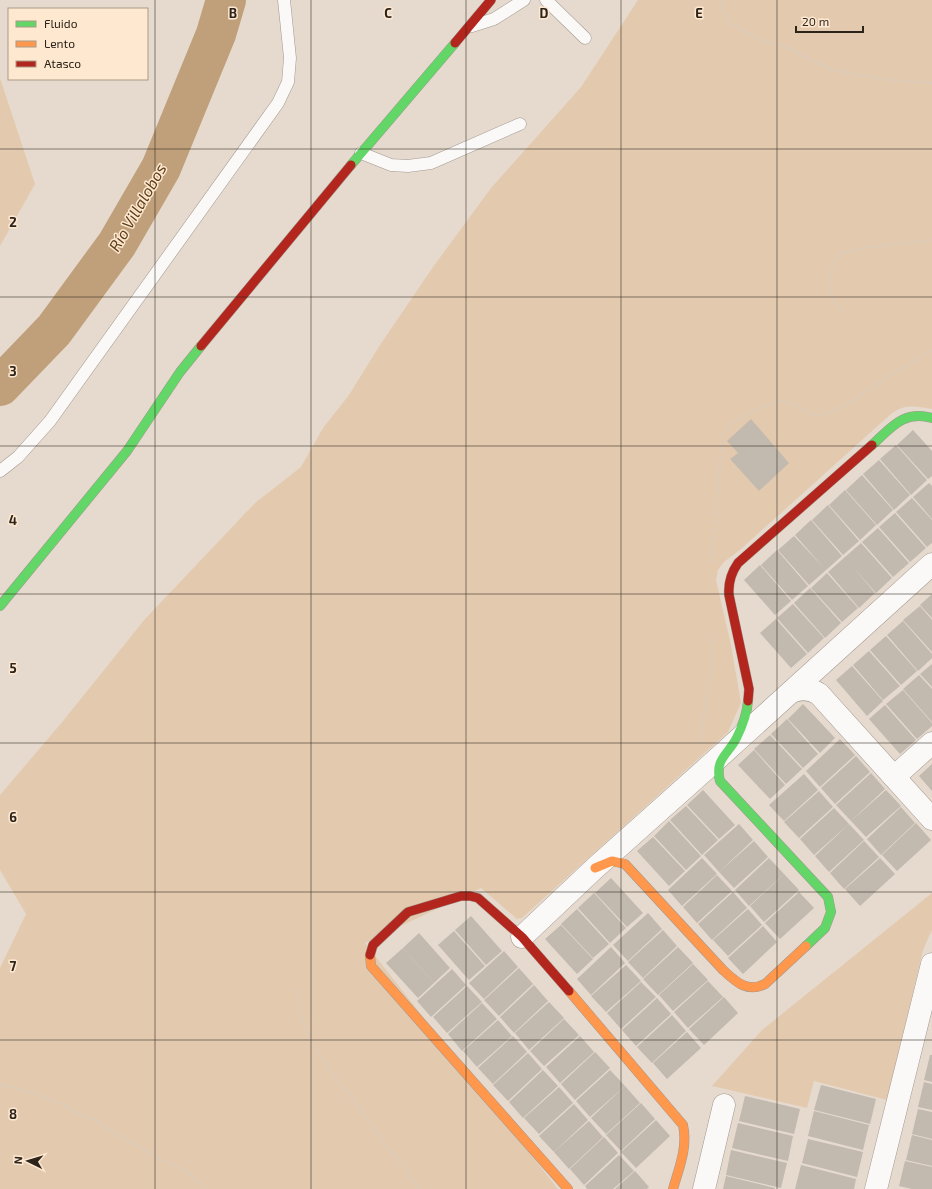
<svg xmlns="http://www.w3.org/2000/svg" width="932" height="1189" viewBox="0 0 932 1189" font-family="'Exo 2',sans-serif">
	<style>
		.green { fill: #e3caaf }
		.lines { fill: none; stroke-linecap: round; stroke-linejoin: round }
		.river { stroke: #c0a07b; stroke-width: 40 }
		.building { fill: #c2b9af }
		.lane-casing { stroke: #a1988f; stroke-width: 13 }
		.street-casing { stroke: #a1988f; stroke-width: 23 }
		.fast-casing { stroke: #a1988f; stroke-width: 10 }
		.slow-casing { stroke: #a1988f; stroke-width: 10 }
		.jam-casing { stroke: #a1988f; stroke-width: 10 }
		.path { stroke: #cfccc8; stroke-width: 2.5; stroke-dasharray: 1 3; stroke-linecap: butt }
		.lane { stroke: #fbf9f8; stroke-width: 12 }
		.street { stroke: #fbf9f8; stroke-width: 22 }
		.fast { stroke: #63d668; stroke-width: 9 }
		.slow { stroke: #ff974d; stroke-width: 9 }
		.jam { stroke: #b3261e; stroke-width: 9 }
		.grid { fill: none; stroke: #2c241b; stroke-width: 1; stroke-opacity: 0.55 }
		.labels { text-anchor: middle; dominant-baseline: central; stroke-width: 3; stroke-linejoin: round; paint-order: stroke }
		.water-label { font-size: 16px; font-style: italic; fill: #5c3e18; stroke: #fee8d0 }
		.grid-label { font-size: 13px; text-anchor: middle; font-weight: bold; fill: #2c241b; stroke: #fee8d0; stroke-width: 3; stroke-linejoin: round; paint-order: stroke }
	</style>
	<rect width="100%" height="100%" fill="#e6dace"/>
	<g class="green">
		<path d="M638 0H932V409C915 407 906 403 891 414L741 549 724 562 718 570 716 580 731 645 741 703 728 732 522 918 517 919 481 888 365 943 558 1189H0V968L26 914 0 870V795L63 721 145 619 255 503 301 467 323 428 349 395 378 348 433 267 491 188 581 87Z"/>
		<polygon points="0,78 35,184 0,246"/>
		<polygon points="932,893 932,930 923,950 887,1100 814,1081 807,1108 712,1086 762,1030"/>
	</g>
	<g class="lines">
		<polyline class="river" points="0,386 54,330 117,244 161,168 216,34 226,0"/>
	</g>
	<g class="building">
		<polygon points="751,419 789,463 759,491 730,459 738,453 727,441"/>
		<polygon points="913,430 932,451 932,476 928,479 897,445"/>
		<polygon points="896,445 927,480 911,495 880,459"/>
		<polygon points="879,460 910,495 894,510 863,474"/>
		<polygon points="862,475 893,510 877,525 846,490"/>
		<polygon points="929,483 932,486 932,519 913,497"/>
		<polygon points="845,490 876,525 860,540 829,505"/>
		<polygon points="912,498 932,520 932,543 927,547 896,512"/>
		<polygon points="828,505 859,541 843,555 812,520"/>
		<polygon points="895,513 926,548 910,562 879,527"/>
		<polygon points="811,520 842,556 809,585 778,550 794,536 824,568 795,535"/>
		<polygon points="878,528 909,563 893,577 862,542"/>
		<polygon points="861,543 892,578 876,593 852,566 875,593 859,608 828,572"/>
		<polygon points="777,550 808,586 792,600 761,565"/>
		<polygon points="760,565 791,601 775,615 744,580"/>
		<polygon points="827,573 858,608 842,622 811,588"/>
		<polygon points="810,588 841,623 825,638 794,603"/>
		<polygon points="932,594 932,618 920,605"/>
		<polygon points="793,604 824,638 808,653 777,618"/>
		<polygon points="920,606 932,620 932,652 903,620"/>
		<polygon points="776,619 807,654 791,668 760,633"/>
		<polygon points="903,621 932,654 932,658 918,671 887,635"/>
		<polygon points="886,636 917,671 901,685 870,650"/>
		<polygon points="869,651 900,686 883,700 853,665"/>
		<polygon points="932,664 932,687 920,674"/>
		<polygon points="852,666 883,701 867,716 836,680"/>
		<polygon points="919,675 932,689 932,722 903,689"/>
		<polygon points="903,690 932,723 932,726 917,739 886,704"/>
		<polygon points="803,704 835,738 820,753 788,719"/>
		<polygon points="885,705 916,740 900,754 869,719"/>
		<polygon points="787,719 818,754 803,768 771,734"/>
		<polygon points="770,735 802,769 786,784 754,749"/>
		<polygon points="840,739 855,755 820,787 806,771"/>
		<polygon points="754,750 785,785 770,799 738,765"/>
		<polygon points="856,756 870,772 835,804 821,788"/>
		<polygon points="932,764 932,791 919,776"/>
		<polygon points="871,773 885,789 851,821 836,805"/>
		<polygon points="804,774 818,790 784,821 769,805"/>
		<polygon points="703,790 735,825 719,839 687,805"/>
		<polygon points="886,790 901,806 866,837 851,821"/>
		<polygon points="819,791 833,807 799,838 784,822"/>
		<polygon points="686,806 718,840 702,855 670,820"/>
		<polygon points="901,807 915,823 881,855 867,839"/>
		<polygon points="834,808 849,824 814,855 800,839"/>
		<polygon points="669,821 701,856 686,870 654,836"/>
		<polygon points="916,823 931,840 897,871 882,855"/>
		<polygon points="739,824 753,840 719,872 704,855"/>
		<polygon points="849,824 864,840 829,872 815,856"/>
		<polygon points="653,837 685,871 669,886 637,851"/>
		<polygon points="754,841 768,857 734,888 719,872"/>
		<polygon points="864,841 879,857 844,889 830,873"/>
		<polygon points="702,858 717,874 682,906 668,890"/>
		<polygon points="769,858 784,874 749,906 735,890"/>
		<polygon points="880,858 895,874 860,906 845,889"/>
		<polygon points="784,874 799,890 764,922 750,906"/>
		<polygon points="717,875 732,891 697,923 683,907"/>
		<polygon points="611,878 643,913 627,927 595,893"/>
		<polygon points="733,892 747,908 712,940 698,924"/>
		<polygon points="799,892 814,908 780,939 765,923"/>
		<polygon points="594,893 626,928 610,943 578,908"/>
		<polygon points="577,909 609,944 593,958 561,924"/>
		<polygon points="748,909 762,925 728,956 713,940"/>
		<polygon points="648,913 662,929 628,961 613,945"/>
		<polygon points="471,916 502,951 486,965 455,930"/>
		<polygon points="561,925 593,959 577,974 545,939"/>
		<polygon points="763,926 777,942 743,974 728,958"/>
		<polygon points="663,930 677,946 643,978 628,962"/>
		<polygon points="454,931 485,966 469,980 438,945"/>
		<polygon points="419,933 450,968 434,983 403,948"/>
		<polygon points="611,947 625,963 591,995 577,979"/>
		<polygon points="678,947 693,963 658,995 643,979"/>
		<polygon points="403,948 434,983 418,998 386,963"/>
		<polygon points="504,951 518,967 484,999 469,983"/>
		<polygon points="693,964 708,980 673,1011 659,995"/>
		<polygon points="626,965 641,981 606,1012 591,996"/>
		<polygon points="519,968 533,984 499,1016 484,1000"/>
		<polygon points="452,969 466,985 431,1017 417,1001"/>
		<polygon points="708,981 723,997 688,1028 674,1012"/>
		<polygon points="641,982 656,997 621,1029 607,1013"/>
		<polygon points="534,985 548,1001 514,1033 500,1017"/>
		<polygon points="467,986 482,1002 447,1033 433,1017"/>
		<polygon points="724,997 738,1013 704,1045 689,1029"/>
		<polygon points="657,998 671,1014 636,1046 622,1030"/>
		<polygon points="549,1002 564,1018 529,1050 515,1033"/>
		<polygon points="482,1003 497,1019 462,1051 448,1034"/>
		<polygon points="672,1015 686,1031 652,1063 637,1047"/>
		<polygon points="564,1019 579,1035 544,1066 530,1051"/>
		<polygon points="498,1020 512,1036 477,1067 463,1051"/>
		<polygon points="687,1032 701,1048 667,1079 653,1063"/>
		<polygon points="513,1036 527,1052 493,1084 478,1068"/>
		<polygon points="580,1036 594,1052 560,1083 546,1067"/>
		<polygon points="595,1052 610,1068 575,1100 561,1084"/>
		<polygon points="528,1053 542,1069 508,1101 493,1085"/>
		<polygon points="930,1055 932,1055 932,1082 924,1080"/>
		<polygon points="543,1070 558,1086 523,1118 509,1102"/>
		<polygon points="610,1070 625,1086 590,1117 576,1101"/>
		<polygon points="924,1082 932,1084 932,1110 918,1107"/>
		<polygon points="821,1085 876,1099 870,1124 814,1110"/>
		<polygon points="625,1086 640,1103 606,1134 591,1118"/>
		<polygon points="559,1087 573,1103 539,1134 524,1118"/>
		<polygon points="745,1096 800,1109 794,1134 739,1121"/>
		<polygon points="641,1103 655,1119 621,1151 606,1135"/>
		<polygon points="574,1104 588,1120 554,1152 539,1136"/>
		<polygon points="918,1109 932,1112 932,1139 912,1134"/>
		<polygon points="814,1111 869,1125 863,1150 808,1136"/>
		<polygon points="656,1120 670,1136 636,1168 621,1152"/>
		<polygon points="589,1121 603,1137 569,1169 554,1152"/>
		<polygon points="738,1123 793,1136 788,1161 732,1148"/>
		<polygon points="912,1135 932,1140 932,1166 906,1160"/>
		<polygon points="604,1137 618,1153 584,1185 570,1169"/>
		<polygon points="808,1139 863,1152 857,1177 802,1163"/>
		<polygon points="731,1150 787,1163 781,1188 726,1175"/>
		<polygon points="619,1155 634,1171 613,1189 587,1189 585,1186"/>
		<polygon points="905,1161 932,1167 932,1189 912,1189 899,1186"/>
		<polygon points="801,1165 856,1179 854,1189 795,1189"/>
		<polygon points="635,1171 649,1187 647,1189 615,1189"/>
		<polygon points="726,1176 775,1188 775,1189 723,1189"/>
	</g>
	<g class="lines">
		<g class="lane-casing">
			<g id="lane">
				<polyline points="546,0 585,38"/>
				<polyline points="472,26 494,19 524,0"/>
				<polyline points="361,153 391,165 408,166 431,163 520,124"/>
				<polyline points="0,471 18,457 50,421 278,103 288,82 290,58 284,0"/>
			</g>
		</g>
		<g class="street-casing">
			<g id="street">
				<path d="M791 692C801 688 810 688 819 694L932 819"/>
				<polyline points="894,777 932,743"/>
				<polyline points="522,937 595,868 707,768 932,564"/>
				<polyline points="704,1189 724,1105"/>
				<polyline points="876,1189 932,964"/>
			</g>
		</g>
		<g class="fast-casing">
			<g id="fast">
				<polyline points="351,165 455,43"/>
				<path d="M872 445C891 428 903 410 932 418"/>
				<polyline points="0,606 127,451 180,372 201,346"/>
				<path d="M748 701C747 713 743 725 737 737 729 754 714 759 720 781L828 897 831 912 825 928 806 946"/>
			</g>
		</g>
		<g class="slow-casing">
			<g id="slow">
				<path d="M595 868 612 861 625 864 723 970C736 982 747 993 765 984L806 946"/>
				<polyline points="370,955 371,966 568,1189"/>
				<path d="M569 991 683 1125C688 1147 679 1168 673 1189"/>
			</g>
		</g>
		<g class="jam-casing">
			<g id="jam">
				<polyline points="455,43 491,0"/>
				<polyline points="201,346 351,165"/>
				<path d="M748 701 749 689 729 595C728 583 731 573 738 563L872 445"/>
				<polyline points="370,955 373,945 408,912 461,896 470,896 478,898 522,937 569,991"/>
			</g>
		</g>
		<g class="path">
			<path d="M721 0C723 34 770 41 794 51 807 57 821 67 835 70 851 73 867 77 883 79 899 81 916 82 932 83"/>
			<polyline points="842,310 833,301 829,288 832,267 841,253 869,247 932,240"/>
			<path d="M712 561 722 440 725 431 729 426C741 417 773 398 787 402 800 405 809 417 824 414 841 410 858 397 872 388 892 375 911 361 932 350"/>
			<polyline points="700,744 714,646 713,636"/>
			<path d="M298 990C299 1010 304 1027 313 1046L419 1189"/>
			<polyline points="0,1085 16,1088 48,1098 96,1121 142,1149 192,1175 205,1189"/>
		</g>
		<use href="#lane" class="lane"/>
		<use href="#street" class="street"/>
		<use href="#fast" class="fast"/>
		<use href="#slow" class="slow"/>
		<use href="#jam" class="jam"/>
	</g>
	<path class="grid" d="M155 0V1189M311 0V1189M466 0V1189M621 0V1189M777 0V1189M0 149H932M0 297H932M0 446H932M0 594H932M0 743H932M0 892H932M0 1040H932"/>
	<g class="labels">
		<g class="water-label">
			<text transform="translate(137 207) rotate(-60)">Río Villalobos</text>
		</g>
	</g>
	<g class="grid-label">
		<text x="233" y="18">B</text>
		<text x="388" y="18">C</text>
		<text x="544" y="18">D</text>
		<text x="699" y="18">E</text>
		<text x="13" y="227">2</text>
		<text x="13" y="376">3</text>
		<text x="13" y="525">4</text>
		<text x="13" y="673">5</text>
		<text x="13" y="822">6</text>
		<text x="13" y="971">7</text>
		<text x="13" y="1119">8</text>
	</g>
	<rect x="8" y="8" width="140" height="72" fill="#fee8d0" stroke="#aa9a88"/>
	<rect x="16" y="21" width="20" height="6" fill="#63d668" stroke="#aa9a88"/>
	<text x="44" y="28" font-size="12" fill="#2c241b">Fluido</text>
	<rect x="16" y="41" width="20" height="6" fill="#ff974d" stroke="#aa9a88"/>
	<text x="44" y="48" font-size="12" fill="#2c241b">Lento</text>
	<rect x="16" y="61" width="20" height="6" fill="#b3261e" stroke="#aa9a88"/>
	<text x="44" y="68" font-size="12" fill="#2c241b">Atasco</text>
	<g transform="translate(28 1161) rotate(275)" stroke="#fee8d0" stroke-width="3" paint-order="stroke">
	<path d="M0-3L7 15L0 10L-7 15Z" fill="#2c241b"/>
	<text y="-6" font-size="11" font-weight="bold" text-anchor="middle" fill="#2c241b">N</text>
	</g>
	<path d="M796 26v6h67v-6" fill="none" stroke="#2c241b" stroke-width="2"/>
	<text x="802" y="26" font-size="12" fill="#2c241b" stroke="#fee8d0" stroke-width="3" paint-order="stroke">20 m</text>
</svg>
